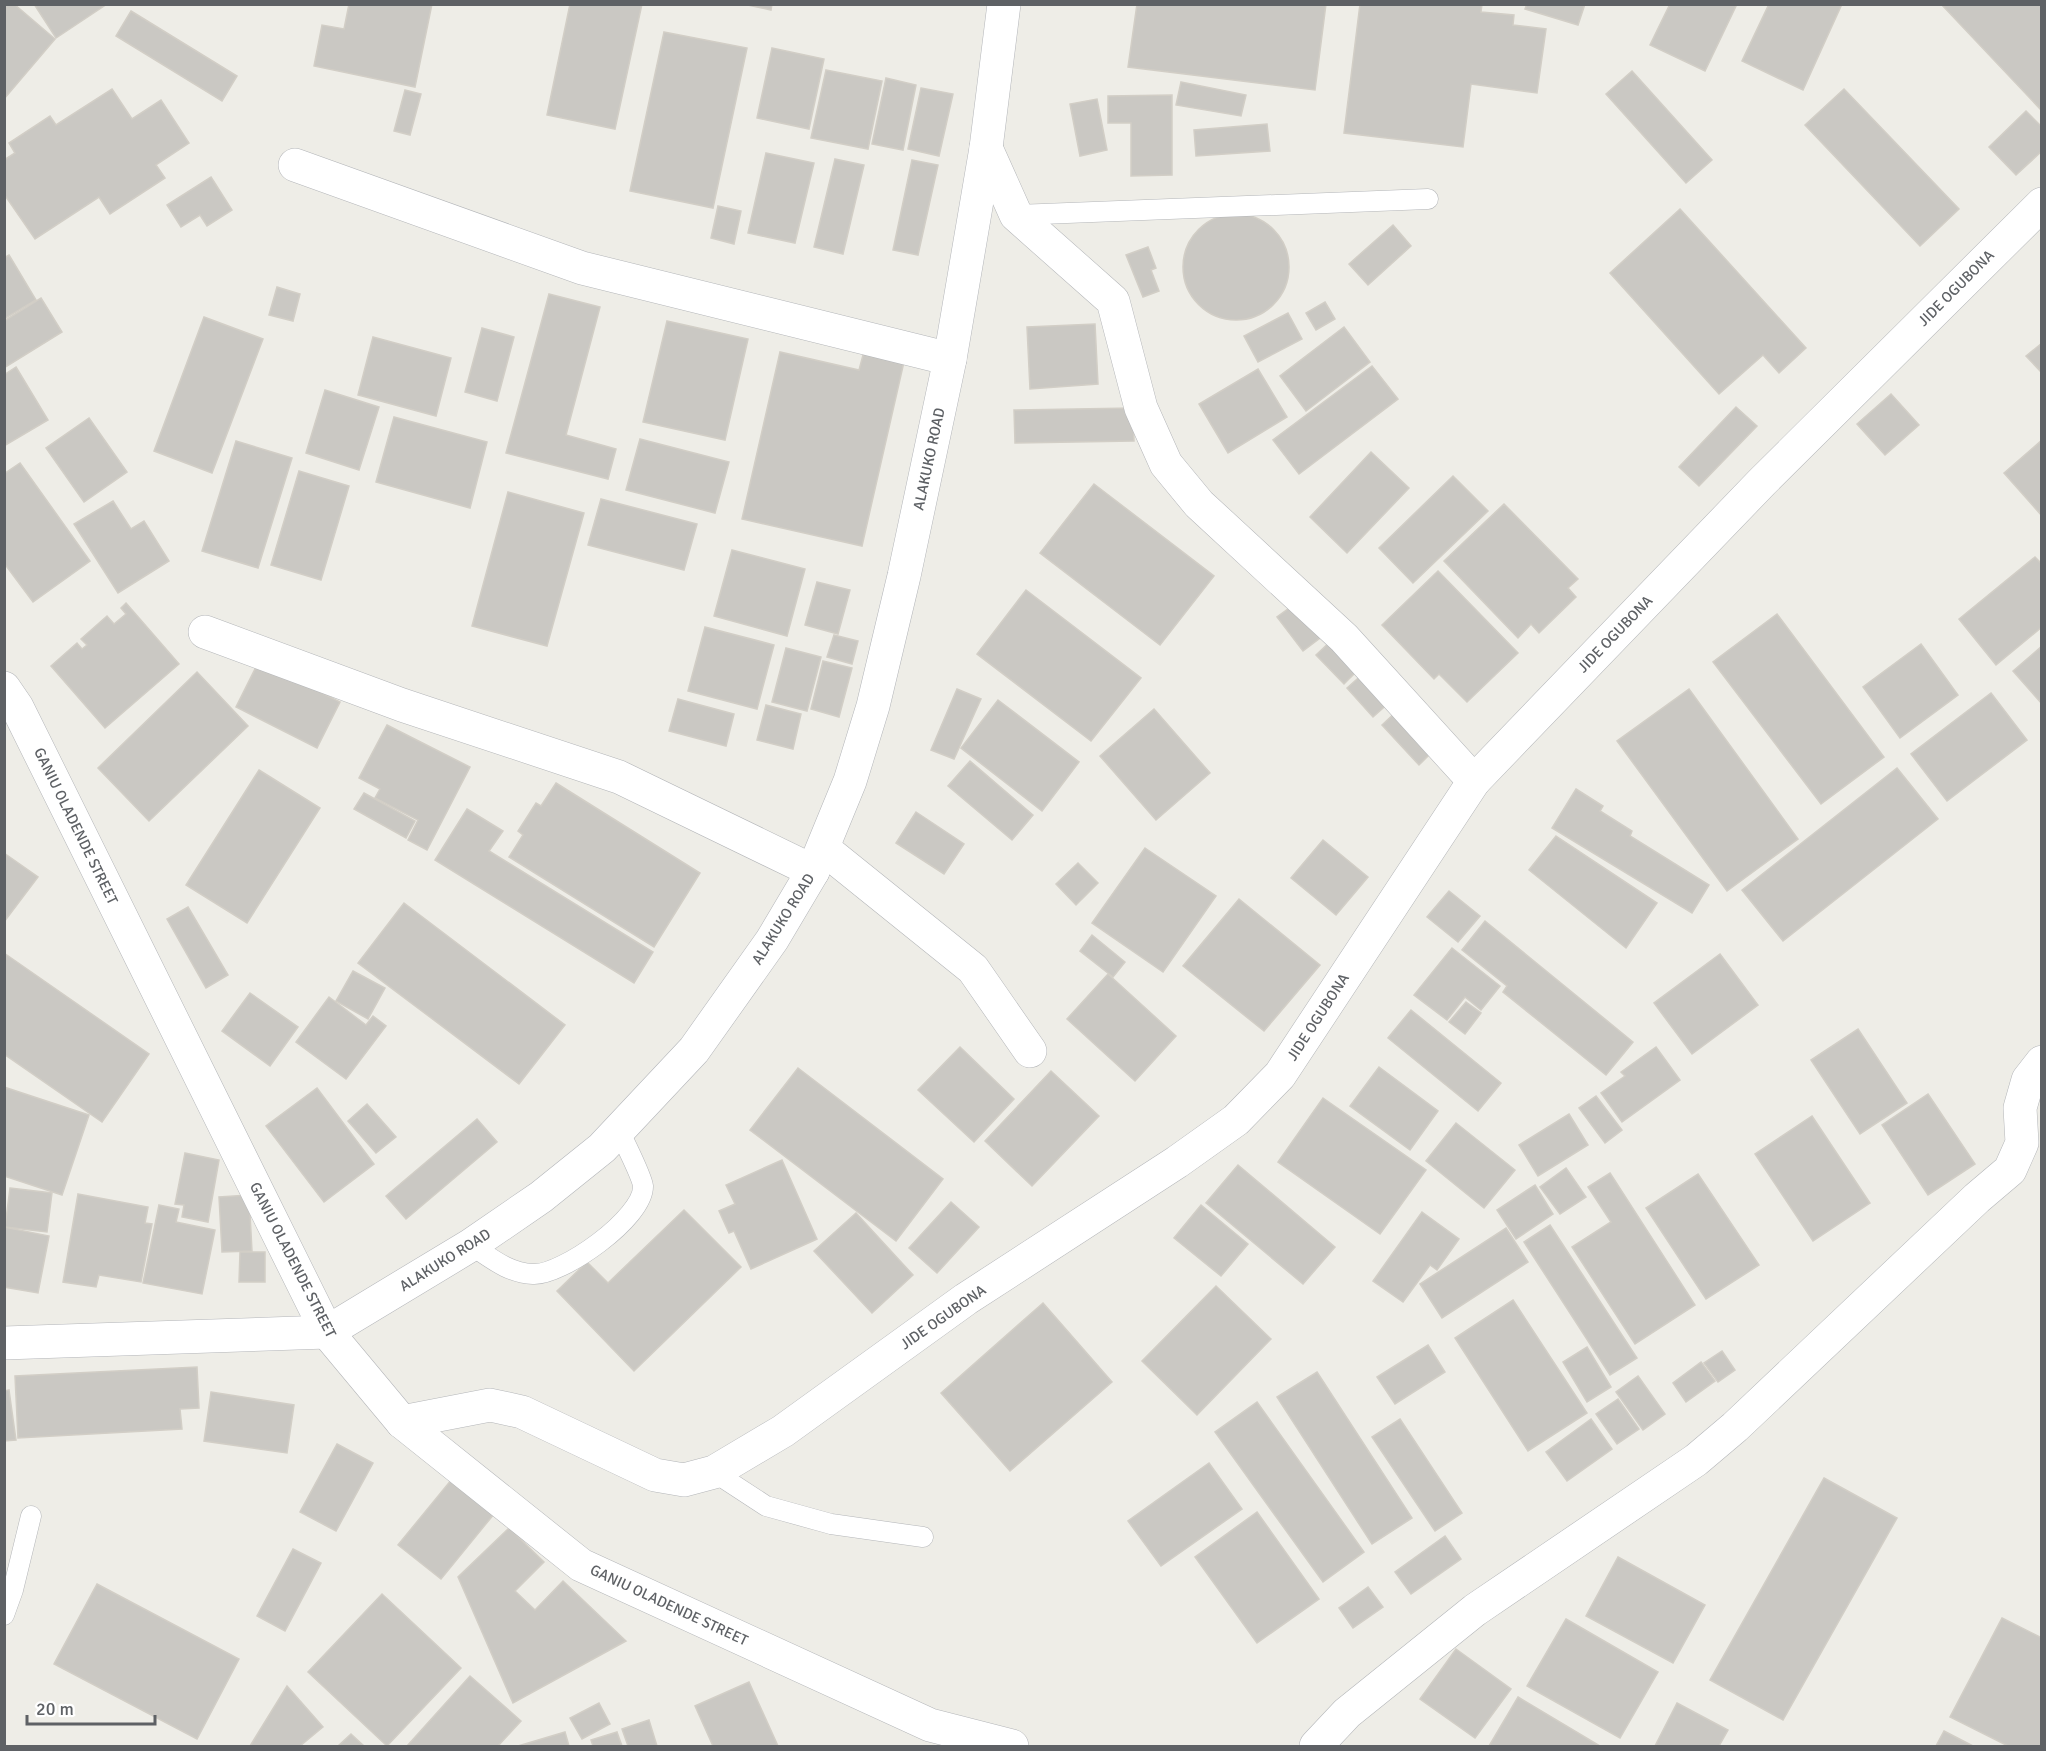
<svg xmlns="http://www.w3.org/2000/svg" width="2046" height="1751" viewBox="0 0 2046 1751" font-family="Signika,sans-serif">
	<style>
		.building { fill: #cac8c3; stroke: #d2cec6; stroke-width: 1.5 }
		.lines { fill: none; stroke-linecap: round; stroke-linejoin: round }
		.service-casing { stroke: #b4b6b9; stroke-width: 21 }
		.minor-casing { stroke: #b4b6b9; stroke-width: 34 }
		.secondary-casing { stroke: #b3b5b9; stroke-width: 34 }
		.service { stroke: #fff; stroke-width: 20 }
		.minor { stroke: #fff; stroke-width: 33 }
		.secondary { stroke: #fff; stroke-width: 33 }
		.labels { text-anchor: middle; dominant-baseline: central; stroke-width: 4.5; stroke-linejoin: round; paint-order: stroke }
		.street-label { font-size: 15px; fill: #5e6165; stroke: #fff }
	</style>
	<rect width="100%" height="100%" fill="#eeede7"/>
	<g class="building">
		<polygon points="4,4 14,4 55,39 4,99"/>
		<polygon points="34,4 107,4 56,38"/>
		<polygon points="349,4 432,4 415,87 314,66 322,25 344,29"/>
		<polygon points="570,4 642,4 615,129 547,115"/>
		<polygon points="743,4 772,4 771,10"/>
		<polygon points="1137,4 1326,4 1315,90 1128,67"/>
		<polygon points="1360,4 1482,4 1481,12 1514,15 1513,25 1546,29 1537,93 1471,84 1463,147 1344,133"/>
		<polygon points="1527,4 1585,4 1578,25 1525,9"/>
		<polygon points="1670,4 1737,4 1705,71 1650,45"/>
		<polygon points="1769,4 1842,4 1803,90 1742,61"/>
		<polygon points="1941,4 2042,4 2042,111"/>
		<polygon points="131,11 237,76 222,101 116,36"/>
		<polygon points="664,32 747,48 713,208 630,191"/>
		<polygon points="772,48 824,59 809,129 757,118"/>
		<polygon points="826,70 882,81 868,149 811,138"/>
		<polygon points="1632,71 1712,160 1686,183 1606,94"/>
		<polygon points="886,78 916,85 903,150 872,144"/>
		<polygon points="1181,82 1246,95 1241,116 1176,105"/>
		<polygon points="921,88 953,94 939,156 908,149"/>
		<polygon points="112,89 132,119 161,100 189,143 156,165 165,178 110,214 99,197 35,239 4,194 4,160 15,153 9,143 50,116 56,125"/>
		<polygon points="1844,89 1959,209 1920,246 1805,125"/>
		<polygon points="405,90 421,94 410,135 394,131"/>
		<polygon points="1172,95 1172,175 1131,176 1131,123 1108,123 1108,96"/>
		<polygon points="1097,99 1107,150 1080,156 1070,104"/>
		<polygon points="2026,111 2042,127 2042,151 2016,175 1989,147"/>
		<polygon points="1267,124 1270,151 1196,156 1194,130"/>
		<polygon points="766,153 814,163 795,243 748,233"/>
		<polygon points="835,159 864,165 843,254 814,247"/>
		<polygon points="912,160 938,165 918,255 893,250"/>
		<polygon points="211,177 232,210 207,226 200,215 181,227 167,205"/>
		<polygon points="718,206 741,211 734,244 711,238"/>
		<polygon points="1680,209 1806,348 1779,373 1763,355 1719,394 1610,273"/>
		<circle cx="1236" cy="267" r="53"/>
		<polygon points="1393,225 1411,246 1368,285 1349,264"/>
		<polygon points="1148,247 1156,268 1151,270 1159,291 1143,297 1126,255"/>
		<polygon points="9,255 36,300 4,319 4,258"/>
		<polygon points="277,287 300,294 293,321 269,315"/>
		<polygon points="549,294 600,307 566,435 616,449 608,479 506,453"/>
		<polygon points="41,298 62,332 4,368 4,321"/>
		<polygon points="1325,302 1335,319 1316,330 1306,313"/>
		<polygon points="1288,313 1302,339 1258,362 1244,336"/>
		<polygon points="204,317 263,339 212,473 154,451"/>
		<polygon points="667,321 748,339 725,440 643,422"/>
		<polygon points="1095,324 1098,384 1030,389 1027,327"/>
		<polygon points="1344,327 1370,362 1306,411 1280,376"/>
		<polygon points="482,328 514,337 497,401 465,392"/>
		<polygon points="373,337 451,358 436,416 358,395"/>
		<polygon points="2042,343 2042,373 2026,356"/>
		<polygon points="866,344 906,353 862,546 742,519 780,352 859,370"/>
		<polygon points="1372,366 1398,399 1299,474 1273,440"/>
		<polygon points="16,367 48,420 4,446 4,375"/>
		<polygon points="1258,369 1287,417 1228,453 1199,404"/>
		<polygon points="325,390 379,407 359,470 306,453"/>
		<polygon points="1891,394 1919,425 1885,455 1857,424"/>
		<polygon points="1736,407 1757,426 1699,486 1679,467"/>
		<polygon points="1133,408 1134,441 1015,443 1014,410"/>
		<polygon points="394,417 487,442 470,508 376,482"/>
		<polygon points="89,418 127,472 84,502 46,448"/>
		<polygon points="640,439 729,462 715,513 626,490"/>
		<polygon points="2042,440 2042,516 2004,473"/>
		<polygon points="236,441 292,458 258,568 202,551"/>
		<polygon points="1371,452 1409,488 1347,553 1310,517"/>
		<polygon points="20,463 90,561 33,602 4,563 4,474"/>
		<polygon points="299,471 349,486 321,580 271,565"/>
		<polygon points="1453,476 1488,511 1413,583 1379,548"/>
		<polygon points="1094,484 1214,576 1160,645 1040,553"/>
		<polygon points="508,492 584,513 547,646 472,626"/>
		<polygon points="601,499 697,524 684,570 588,545"/>
		<polygon points="113,501 131,529 144,521 169,561 118,593 74,524"/>
		<polygon points="1504,504 1578,579 1568,588 1576,597 1539,633 1531,624 1518,638 1444,561"/>
		<polygon points="732,550 805,569 787,636 714,616"/>
		<polygon points="2035,557 2042,564 2042,627 1996,665 1959,619"/>
		<polygon points="1438,571 1518,653 1467,702 1439,674 1434,679 1382,625"/>
		<polygon points="817,582 850,590 838,634 805,625"/>
		<polygon points="1026,590 1141,678 1091,741 977,654"/>
		<polygon points="1299,601 1324,635 1303,651 1277,617"/>
		<polygon points="126,603 179,664 105,728 51,666 77,643 82,649 87,645 81,639 107,616 114,624 126,614 121,608"/>
		<polygon points="1777,614 1884,757 1821,804 1713,662"/>
		<polygon points="705,627 774,645 757,709 688,691"/>
		<polygon points="834,635 858,641 852,664 827,657"/>
		<polygon points="1334,638 1361,667 1344,684 1316,655"/>
		<polygon points="1921,644 1958,695 1900,738 1863,687"/>
		<polygon points="2042,646 2042,704 2013,671"/>
		<polygon points="786,648 821,657 807,711 772,702"/>
		<polygon points="259,661 340,702 317,748 236,707"/>
		<polygon points="823,661 852,668 839,717 811,709"/>
		<polygon points="197,672 248,726 149,821 98,768"/>
		<polygon points="1365,672 1391,701 1373,717 1347,688"/>
		<polygon points="957,689 981,699 954,759 931,750"/>
		<polygon points="1689,689 1798,839 1727,891 1617,741"/>
		<polygon points="1991,693 2027,740 1947,801 1911,754"/>
		<polygon points="678,699 734,714 726,746 669,731"/>
		<polygon points="998,700 1079,762 1042,811 961,748"/>
		<polygon points="766,705 801,714 793,749 757,740"/>
		<polygon points="1154,709 1210,773 1156,820 1100,756"/>
		<polygon points="1398,710 1435,749 1419,765 1382,725"/>
		<polygon points="387,725 470,767 427,850 408,840 418,820 375,798 380,789 359,778"/>
		<polygon points="970,761 1033,815 1012,840 948,786"/>
		<polygon points="1897,768 1938,819 1783,941 1742,890"/>
		<polygon points="259,770 320,808 247,923 186,885"/>
		<polygon points="556,783 700,873 654,947 509,857 523,835 518,831 536,803 541,806"/>
		<polygon points="1576,789 1603,806 1600,811 1632,831 1630,836 1709,885 1692,913 1552,828"/>
		<polygon points="364,793 415,821 406,838 354,809"/>
		<polygon points="467,809 503,831 489,851 653,952 634,983 435,860"/>
		<polygon points="916,812 964,844 944,874 896,843"/>
		<polygon points="1556,836 1657,903 1626,948 1529,870"/>
		<polygon points="1323,840 1368,877 1336,915 1291,878"/>
		<polygon points="1145,848 1216,896 1163,972 1092,923"/>
		<polygon points="4,853 38,877 4,922"/>
		<polygon points="1078,863 1098,883 1076,905 1056,884"/>
		<polygon points="1449,891 1480,916 1458,942 1427,917"/>
		<polygon points="1239,899 1320,965 1264,1031 1183,966"/>
		<polygon points="404,903 565,1025 519,1084 358,963"/>
		<polygon points="188,907 228,975 206,988 167,919"/>
		<polygon points="1485,921 1633,1042 1606,1075 1503,992 1507,986 1462,950"/>
		<polygon points="1092,935 1125,962 1113,977 1080,951"/>
		<polygon points="1452,948 1500,986 1481,1010 1465,997 1447,1020 1414,995"/>
		<polygon points="4,953 149,1054 102,1122 4,1054"/>
		<polygon points="1720,954 1758,1005 1692,1054 1654,1003"/>
		<polygon points="353,971 385,988 368,1019 336,1001"/>
		<polygon points="1108,974 1176,1036 1135,1081 1067,1019"/>
		<polygon points="250,993 298,1027 270,1066 222,1031"/>
		<polygon points="329,997 366,1025 373,1016 386,1026 346,1079 296,1042"/>
		<polygon points="1466,1002 1481,1013 1465,1034 1449,1022"/>
		<polygon points="1411,1010 1501,1083 1478,1111 1388,1038"/>
		<polygon points="1858,1029 1907,1103 1860,1134 1811,1060"/>
		<polygon points="960,1047 1014,1099 974,1142 918,1090"/>
		<polygon points="1656,1047 1680,1080 1622,1122 1601,1093 1625,1076 1621,1072"/>
		<polygon points="1379,1067 1438,1111 1410,1150 1350,1106"/>
		<polygon points="798,1068 943,1179 896,1241 750,1130"/>
		<polygon points="1051,1071 1099,1116 1032,1186 985,1141"/>
		<polygon points="4,1087 89,1115 62,1195 4,1176"/>
		<polygon points="317,1088 374,1164 324,1202 266,1126"/>
		<polygon points="1928,1094 1975,1164 1928,1195 1882,1125"/>
		<polygon points="1596,1096 1622,1130 1605,1143 1579,1108"/>
		<polygon points="1323,1098 1426,1170 1380,1234 1278,1162"/>
		<polygon points="367,1104 396,1137 376,1153 348,1121"/>
		<polygon points="1569,1114 1588,1145 1538,1176 1519,1145"/>
		<polygon points="1812,1116 1870,1203 1813,1241 1755,1154"/>
		<polygon points="477,1119 497,1142 406,1219 386,1196"/>
		<polygon points="1456,1123 1515,1170 1484,1208 1426,1161"/>
		<polygon points="185,1153 219,1160 208,1222 182,1217 184,1205 175,1204"/>
		<polygon points="782,1160 817,1239 751,1269 734,1231 729,1233 719,1211 735,1204 726,1185"/>
		<polygon points="1238,1165 1335,1247 1303,1284 1206,1203"/>
		<polygon points="1566,1168 1586,1197 1560,1214 1540,1187"/>
		<polygon points="1610,1173 1695,1305 1635,1344 1572,1247 1611,1222 1588,1187"/>
		<polygon points="1698,1174 1759,1265 1706,1299 1646,1208"/>
		<polygon points="1535,1185 1553,1214 1516,1239 1497,1210"/>
		<polygon points="10,1188 52,1193 47,1232 5,1227"/>
		<polygon points="78,1194 148,1207 145,1223 152,1224 141,1282 99,1275 96,1287 63,1282"/>
		<polygon points="249,1195 252,1251 222,1252 219,1197"/>
		<polygon points="951,1202 979,1227 937,1273 909,1248"/>
		<polygon points="159,1205 179,1209 176,1222 215,1230 202,1294 143,1283"/>
		<polygon points="1201,1205 1248,1244 1221,1276 1174,1238"/>
		<polygon points="684,1210 741,1267 634,1371 557,1291 587,1262 608,1283"/>
		<polygon points="1422,1212 1459,1239 1437,1270 1430,1265 1403,1302 1373,1281"/>
		<polygon points="856,1213 913,1275 872,1313 814,1251"/>
		<polygon points="1550,1225 1637,1358 1610,1375 1524,1242"/>
		<polygon points="4,1227 49,1236 38,1293 4,1287"/>
		<polygon points="1506,1228 1528,1262 1442,1318 1420,1284"/>
		<polygon points="240,1252 265,1252 265,1282 239,1282"/>
		<polygon points="1216,1286 1271,1339 1197,1415 1142,1361"/>
		<polygon points="1513,1300 1587,1413 1528,1451 1455,1338"/>
		<polygon points="1043,1303 1112,1382 1010,1471 941,1393"/>
		<polygon points="1428,1345 1445,1372 1395,1404 1377,1377"/>
		<polygon points="1587,1347 1611,1387 1587,1402 1563,1362"/>
		<polygon points="1722,1351 1735,1370 1718,1382 1704,1363"/>
		<polygon points="1701,1362 1715,1381 1686,1402 1673,1383"/>
		<polygon points="197,1367 199,1408 180,1409 182,1429 18,1438 15,1376"/>
		<polygon points="1317,1372 1412,1518 1372,1544 1277,1397"/>
		<polygon points="1638,1376 1665,1414 1643,1430 1616,1392"/>
		<polygon points="9,1390 16,1440 4,1441 4,1391"/>
		<polygon points="211,1392 294,1405 287,1453 204,1441"/>
		<polygon points="1618,1399 1639,1429 1617,1444 1596,1414"/>
		<polygon points="1257,1402 1364,1552 1323,1582 1215,1432"/>
		<polygon points="1400,1419 1462,1513 1435,1531 1372,1437"/>
		<polygon points="1591,1419 1612,1449 1567,1481 1546,1452"/>
		<polygon points="337,1444 373,1463 336,1531 300,1512"/>
		<polygon points="1209,1463 1242,1509 1161,1566 1128,1521"/>
		<polygon points="1824,1478 1897,1518 1783,1720 1710,1680"/>
		<polygon points="452,1479 494,1514 441,1579 398,1545"/>
		<polygon points="1257,1512 1319,1599 1257,1643 1195,1557"/>
		<polygon points="509,1528 544,1562 515,1591 535,1610 563,1581 626,1641 513,1703 458,1577"/>
		<polygon points="1445,1536 1461,1559 1411,1594 1395,1572"/>
		<polygon points="293,1549 321,1563 285,1631 257,1616"/>
		<polygon points="1618,1557 1705,1605 1673,1663 1586,1616"/>
		<polygon points="97,1584 239,1659 197,1739 54,1664"/>
		<polygon points="1368,1587 1383,1607 1353,1628 1339,1608"/>
		<polygon points="382,1594 461,1668 387,1746 308,1672"/>
		<polygon points="2002,1618 2042,1638 2042,1746 2008,1746 1950,1717"/>
		<polygon points="1566,1619 1658,1672 1620,1738 1527,1686"/>
		<polygon points="1456,1649 1511,1689 1475,1738 1420,1699"/>
		<polygon points="470,1676 521,1721 498,1746 407,1746"/>
		<polygon points="749,1682 778,1746 713,1746 695,1706"/>
		<polygon points="287,1686 323,1727 300,1746 250,1746"/>
		<polygon points="1518,1697 1600,1746 1489,1746"/>
		<polygon points="599,1703 610,1724 582,1739 570,1718"/>
		<polygon points="1677,1703 1728,1730 1719,1746 1655,1746"/>
		<polygon points="649,1720 657,1746 628,1746 622,1729"/>
		<polygon points="1944,1731 1973,1746 1936,1746"/>
		<polygon points="565,1732 569,1746 518,1746"/>
		<polygon points="617,1732 622,1746 593,1746 591,1740"/>
		<polygon points="351,1734 364,1746 338,1746"/>
	</g>
	<g class="lines">
		<g class="service-casing">
			<g id="service">
				<polyline points="1016,215 1428,199"/>
				<path d="M471 1245C491 1258 508 1273 533 1274 561 1276 644 1218 643 1186 642 1176 624 1142 619 1130"/>
				<polyline points="714,1472 766,1506 831,1524 923,1537"/>
				<polyline points="4,1615 13,1590 31,1516"/>
			</g>
		</g>
		<g class="minor-casing">
			<g id="minor">
				<polyline points="986,148 1016,215 1113,301 1141,408 1166,464 1199,504 1344,638 1474,781"/>
				<polyline points="295,165 582,268 950,359"/>
				<polyline points="205,632 402,705 619,777 813,871"/>
				<polyline points="4,688 17,707 327,1332 402,1422 581,1565 930,1725 1012,1746"/>
				<polyline points="824,849 973,969 1030,1051"/>
				<polyline points="402,1422 490,1405 522,1412 655,1475 684,1480 714,1472 783,1431 966,1299 1177,1162 1236,1120 1280,1075 1474,781 1762,482 2042,204"/>
				<polyline points="1316,1746 1347,1713 1475,1610 1696,1460 1735,1427 1977,1198 2010,1170 2022,1143 2020,1108 2028,1080 2042,1062"/>
			</g>
		</g>
		<g class="secondary-casing">
			<polyline id="secondary" points="4,1343 327,1332 471,1245 541,1197 602,1148 694,1050 772,940 813,871 850,781 873,706 904,576 950,359 986,148 1004,4"/>
		</g>
		<use href="#service" class="service"/>
		<use href="#minor" class="minor"/>
		<use href="#secondary" class="secondary"/>
	</g>
	<g class="labels">
		<g class="street-label">
			<text transform="translate(1956 288) rotate(-45)">JIDE OGUBONA</text>
			<text transform="translate(929 459) rotate(-78)">ALAKUKO ROAD</text>
			<text transform="translate(1615 634) rotate(-46)">JIDE OGUBONA</text>
			<text transform="translate(76 826) rotate(64)">GANIU OLADENDE STREET</text>
			<text transform="translate(783 919) rotate(-58)">ALAKUKO ROAD</text>
			<text transform="translate(1318 1017) rotate(-57)">JIDE OGUBONA</text>
			<text transform="translate(293 1260) rotate(63)">GANIU OLADENDE STREET</text>
			<text transform="translate(445 1260) rotate(-32)">ALAKUKO ROAD</text>
			<text transform="translate(943 1317) rotate(-35)">JIDE OGUBONA</text>
			<text transform="translate(669 1605) rotate(25)">GANIU OLADENDE STREET</text>
		</g>
	</g>
	<rect width="2046" height="1751" fill="none" stroke="#5e6165" stroke-width="12"/>
	<path d="M27 1715v9h128v-9" fill="none" stroke="#5e6165" stroke-width="3"/>
	<text x="36" y="1715" font-size="18" fill="#5e6165" stroke="#ffffff" stroke-width="4.5" paint-order="stroke">20 m</text>
</svg>
